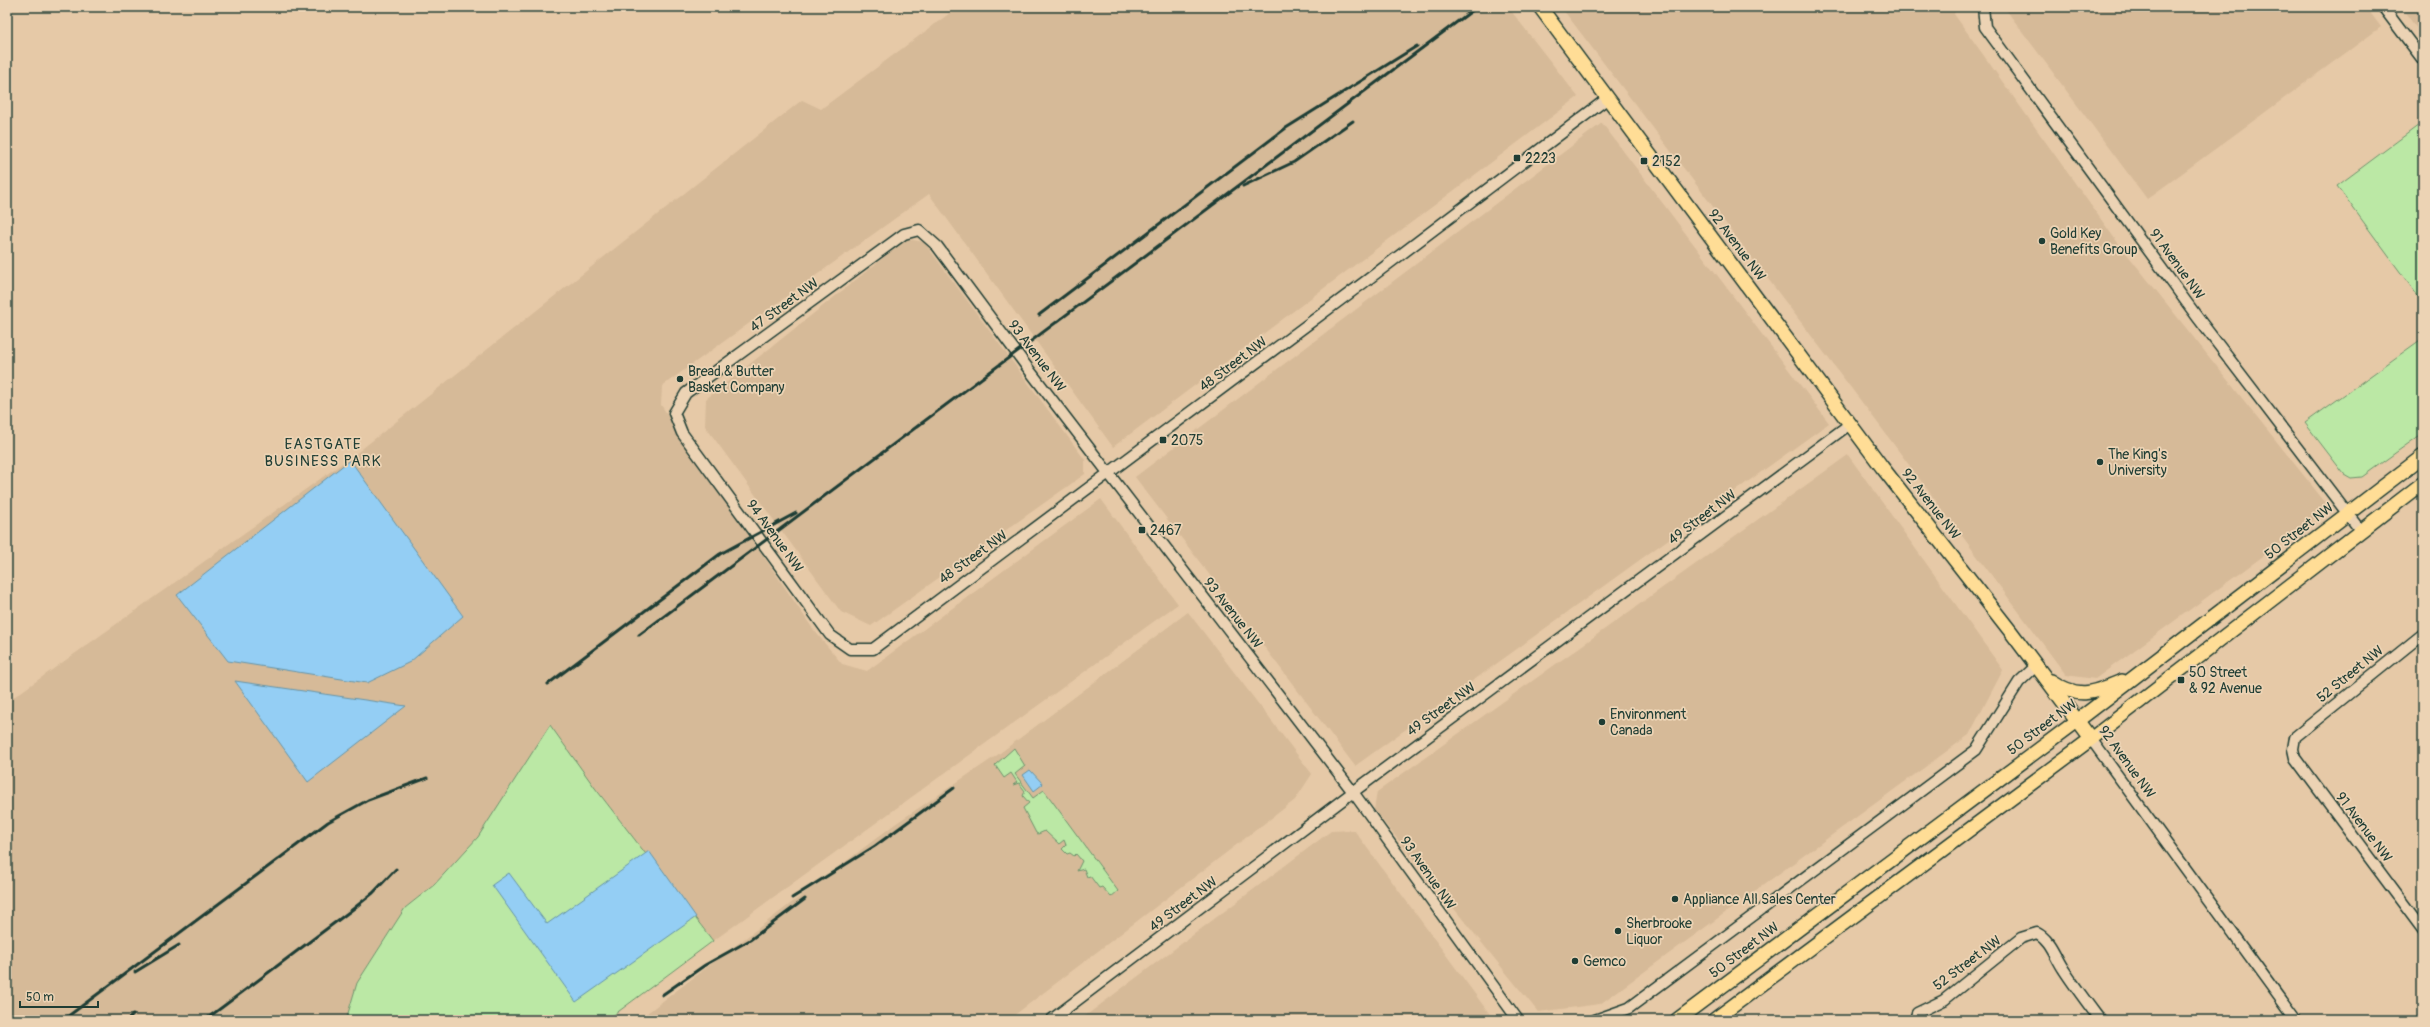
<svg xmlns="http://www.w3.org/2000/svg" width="2430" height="1027" viewBox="0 0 2430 1027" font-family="Pangolin,sans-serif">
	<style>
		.built { fill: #d6ba98 }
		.green { fill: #bbe8a5; stroke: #6d926c }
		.water { fill: #94cef4; stroke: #6594a7 }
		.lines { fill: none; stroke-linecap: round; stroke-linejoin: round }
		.minor-casing { stroke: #1f3d34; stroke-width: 13 }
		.major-casing { stroke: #1f3d34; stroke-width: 16 }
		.minor { stroke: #ecd3b4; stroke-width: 10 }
		.major { stroke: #ffdd96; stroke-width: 13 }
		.rail { stroke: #1f3d34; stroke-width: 3 }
		.poi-dot { fill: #1f3d34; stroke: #ecd3b4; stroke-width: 1.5 }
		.labels { text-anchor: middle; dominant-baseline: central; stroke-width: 3.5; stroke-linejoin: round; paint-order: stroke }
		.poi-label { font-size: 14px; fill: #1f3d34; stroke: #ecd3b4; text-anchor: start }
		.street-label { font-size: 14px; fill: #1f3d34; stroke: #ecd3b4 }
		.neighbourhood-label { font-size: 15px; letter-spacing: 1px; fill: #1f3d34; stroke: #ecd3b4 }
	</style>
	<rect width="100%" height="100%" fill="#e6c9a7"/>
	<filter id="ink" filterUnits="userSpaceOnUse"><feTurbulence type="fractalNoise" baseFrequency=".025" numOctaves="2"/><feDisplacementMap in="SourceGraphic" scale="8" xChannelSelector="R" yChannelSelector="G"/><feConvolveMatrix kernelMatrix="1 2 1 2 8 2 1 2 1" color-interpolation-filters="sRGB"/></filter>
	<g filter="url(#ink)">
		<g class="built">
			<polygon points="958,7 1508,7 1578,97 1113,447 929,194 662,386 661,405 813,629 842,664 867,671 1101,499 1178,604 713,941 595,788 550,725 478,837 434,885 405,908 357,983 346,1020 7,1020 7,702 358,452 802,100 821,109"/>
			<polygon points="1561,7 1957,7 1954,14 2115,239 2325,502 2322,513 2095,679 2066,675 1877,422"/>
			<polygon points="2007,7 2366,7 2381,27 2147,199 2007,11"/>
			<polygon points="2401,7 2423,7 2423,37"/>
			<polygon points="1602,123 1829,423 1355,766 1135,477"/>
			<polygon points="907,239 924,242 1085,460 1085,474 871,626 841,612 705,426 706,399"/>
			<polygon points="1848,455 2003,670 1969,735 1600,1004 1538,1012 1374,810 1377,792"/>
			<polygon points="1188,612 1312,774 1295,800 1008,1020 638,1020 895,824 996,756"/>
			<polygon points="1354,830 1494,1020 1080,1020 1331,831"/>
		</g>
		<g class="green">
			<polygon points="2423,122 2423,303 2337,186"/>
			<polygon points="2423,338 2423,433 2362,477 2351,478 2344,474 2305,423"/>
			<polygon points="550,725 595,788 713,941 607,1020 346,1020 357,983 405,908 434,885 478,837"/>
			<polygon points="1014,748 1025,766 1015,774 1033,798 1044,790 1118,891 1111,897 1102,887 1099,888 1090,876 1087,877 1084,869 1077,871 1082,861 1076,854 1074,856 1070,853 1067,854 1062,849 1066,845 1064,840 1059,844 1045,831 1038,834 1036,833 1023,808 1029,803 1023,796 1025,791 1019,783 1013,785 1017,782 1011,773 1004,778 995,765"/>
		</g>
		<g class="water">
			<polygon points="350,460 463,616 410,662 367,683 228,661 177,595"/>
			<polygon points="235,681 406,706 308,782"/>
			<polygon points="1030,770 1043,784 1034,791 1023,775"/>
			<polygon points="649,851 696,917 576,1002 492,885 509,873 547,924"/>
		</g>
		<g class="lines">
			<g class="minor-casing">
				<g id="minor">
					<polyline points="1983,7 1985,27 2198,318 2360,530"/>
					<polyline points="2383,7 2423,60"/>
					<polyline points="2423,634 2295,737 2293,749 2295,758 2423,930"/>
					<polyline points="2091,739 2296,1020"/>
					<polyline points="1051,1020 1353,792 1850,424"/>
					<path d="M1518 1020 1353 792 1027 367 937 246 919 230 904 234 686 393 674 413 682 433 830 635 850 649H873C1119 467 1364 283 1608 98"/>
					<polyline points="1595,1020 1629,1008 1976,750 2019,682 2036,666"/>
					<path d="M1915 1020 1917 1013 1944 1000 2021 938 2037 933C2051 940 2055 957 2064 970 2075 987 2088 1004 2100 1020"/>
				</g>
			</g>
			<g class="major-casing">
				<g id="major">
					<polyline points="1540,7 1882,467 2011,632 2091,739"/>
					<path d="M2051 681C2079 700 2093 693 2122 681"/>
					<polyline points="1677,1020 2077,721 2423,456"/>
					<polyline points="1714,1020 2091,739 2423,483"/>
				</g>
			</g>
			<use href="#minor" class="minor"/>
			<use href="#major" class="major"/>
			<g class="rail">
				<polyline points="1243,186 1294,162 1353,121"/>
				<polyline points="1039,315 1286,128 1417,46"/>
				<polyline points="639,635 1477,7"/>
				<polyline points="548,684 720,554 796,513"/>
				<polyline points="792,898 875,846 954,788"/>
				<polyline points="135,972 179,945"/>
				<polyline points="662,995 705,965 750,940 805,899"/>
				<polyline points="63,1020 328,822 368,800 427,778"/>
				<polyline points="127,1020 133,1015"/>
				<polyline points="205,1020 353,909 373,893 396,869"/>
			</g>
		</g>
	</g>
	<g class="poi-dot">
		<rect x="1513" y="154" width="8" height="8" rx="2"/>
		<rect x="1640" y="157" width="8" height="8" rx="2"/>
		<circle cx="2042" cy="241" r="4"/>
		<circle cx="680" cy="379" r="4"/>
		<rect x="1159" y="436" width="8" height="8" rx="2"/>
		<circle cx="2100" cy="462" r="4"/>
		<rect x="1138" y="526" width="8" height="8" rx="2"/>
		<rect x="2177" y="676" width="8" height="8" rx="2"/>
		<circle cx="1602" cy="722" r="4"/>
		<circle cx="1675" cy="899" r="4"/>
		<circle cx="1618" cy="931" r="4"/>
		<circle cx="1575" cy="961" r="4"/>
	</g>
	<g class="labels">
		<g class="poi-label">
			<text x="1525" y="158">2223</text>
			<text x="1652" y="161">2152</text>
			<text x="2050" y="233">Gold Key<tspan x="2050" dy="16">Benefits Group</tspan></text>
			<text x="688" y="371">Bread &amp; Butter<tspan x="688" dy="16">Basket Company</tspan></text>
			<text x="1171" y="440">2075</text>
			<text x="2108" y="454">The King's<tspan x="2108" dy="16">University</tspan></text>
			<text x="1150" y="530">2467</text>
			<text x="2189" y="672">50 Street<tspan x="2189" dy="16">&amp; 92 Avenue</tspan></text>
			<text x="1610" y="714">Environment<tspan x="1610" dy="16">Canada</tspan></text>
			<text x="1683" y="899">Appliance All Sales Center</text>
			<text x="1626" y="923">Sherbrooke<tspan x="1626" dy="16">Liquor</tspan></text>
			<text x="1583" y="961">Gemco</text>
		</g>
		<g class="street-label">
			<text transform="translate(1737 245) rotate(53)">92 Avenue NW</text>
			<text transform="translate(2177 264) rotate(54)">91 Avenue NW</text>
			<text transform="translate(784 305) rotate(-36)">47 Street NW</text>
			<text transform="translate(1037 356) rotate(53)">93 Avenue NW</text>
			<text transform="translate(1233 364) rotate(-37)">48 Street NW</text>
			<text transform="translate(1931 504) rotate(52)">92 Avenue NW</text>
			<text transform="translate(1702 517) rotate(-37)">49 Street NW</text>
			<text transform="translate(2299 531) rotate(-38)">50 Street NW</text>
			<text transform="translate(775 536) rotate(54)">94 Avenue NW</text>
			<text transform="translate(973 557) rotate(-36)">48 Street NW</text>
			<text transform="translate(1233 613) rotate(52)">93 Avenue NW</text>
			<text transform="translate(2350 674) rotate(-39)">52 Street NW</text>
			<text transform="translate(1441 709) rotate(-36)">49 Street NW</text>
			<text transform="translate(2042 727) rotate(-37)">50 Street NW</text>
			<text transform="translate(2127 762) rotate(54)">92 Avenue NW</text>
			<text transform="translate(2364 827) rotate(53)">91 Avenue NW</text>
			<text transform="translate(1428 873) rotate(55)">93 Avenue NW</text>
			<text transform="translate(1183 904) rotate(-37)">49 Street NW</text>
			<text transform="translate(1744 950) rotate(-37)">50 Street NW</text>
			<text transform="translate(1967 963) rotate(-37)">52 Street NW</text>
		</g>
		<g class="neighbourhood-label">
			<text x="323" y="444">EASTGATE<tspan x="323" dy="17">BUSINESS PARK</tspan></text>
		</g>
	</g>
	<rect width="2430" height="1027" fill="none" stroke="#ecd3b4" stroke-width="24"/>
	<rect x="12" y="12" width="2406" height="1003" fill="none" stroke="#1f3d34" stroke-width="1.5" filter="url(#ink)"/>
	<path d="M20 1001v6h78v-6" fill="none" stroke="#1f3d34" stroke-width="2"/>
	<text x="26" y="1001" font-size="12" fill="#1f3d34" stroke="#ecd3b4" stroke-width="3" paint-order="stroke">50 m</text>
</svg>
